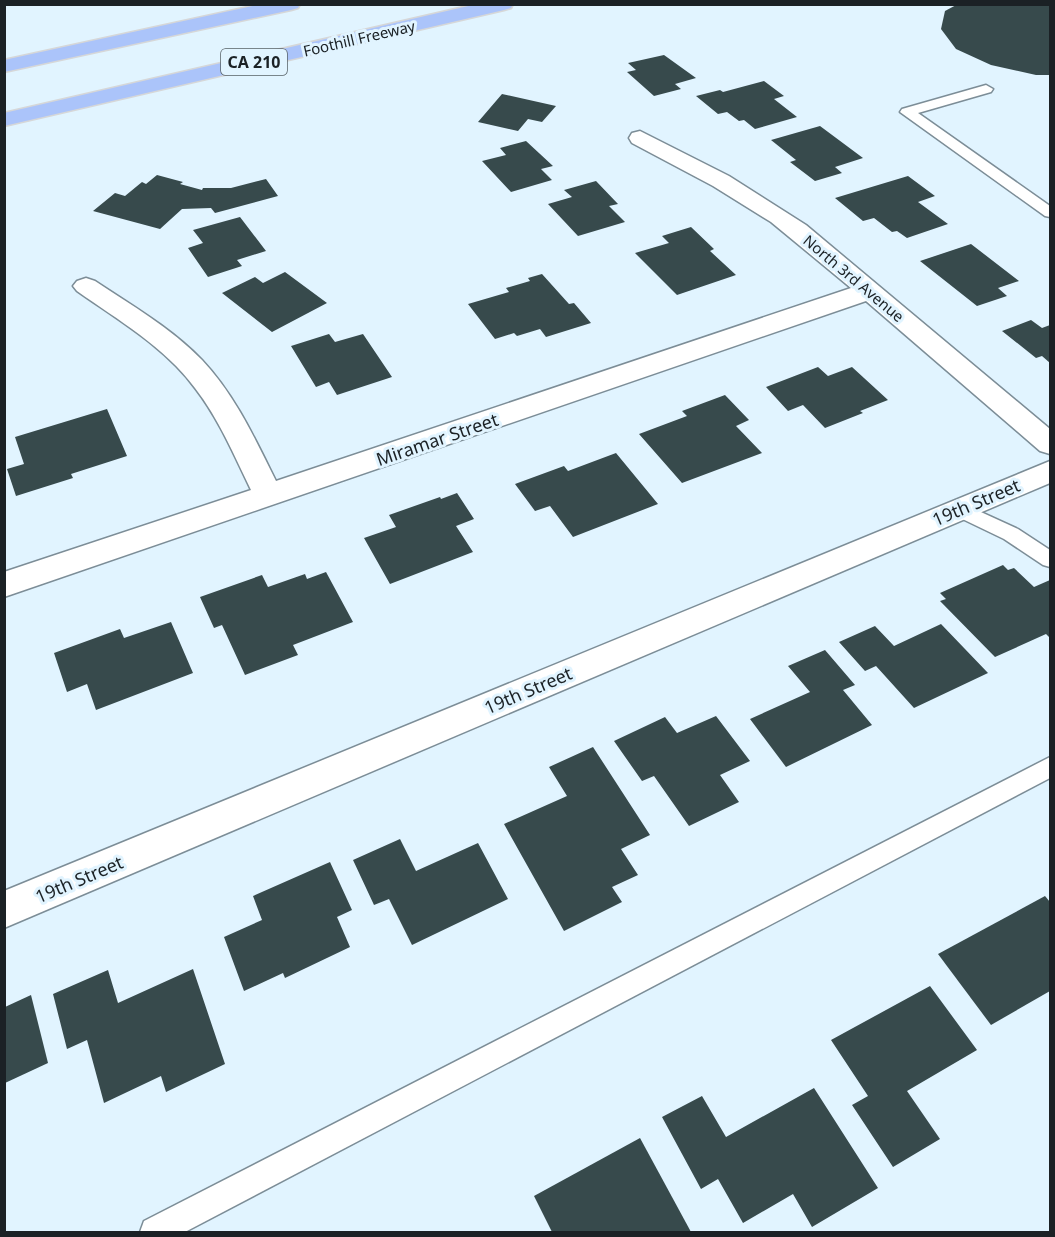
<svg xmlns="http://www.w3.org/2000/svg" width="1055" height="1237" viewBox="0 0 1055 1237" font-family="'Noto Sans',sans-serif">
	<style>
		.building { fill: #374a4c }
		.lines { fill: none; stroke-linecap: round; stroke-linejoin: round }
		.service-casing { stroke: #7c8d97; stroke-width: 3 }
		.minor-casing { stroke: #7c8d97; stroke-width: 3 }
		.secondary-casing { stroke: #7c8d97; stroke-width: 3 }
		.motorway-casing { stroke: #d6d7d8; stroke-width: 3 }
		.service { fill: #fff; fill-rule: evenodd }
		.minor { fill: #fff; fill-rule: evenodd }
		.secondary { fill: #fff; fill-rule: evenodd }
		.motorway { fill: #abc4fa; fill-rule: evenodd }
		.labels { text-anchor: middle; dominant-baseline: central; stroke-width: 6; stroke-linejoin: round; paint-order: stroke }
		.far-street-label { font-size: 15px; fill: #1b2125; stroke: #e1f4ff }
		.shield { fill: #e1f4ff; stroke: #566066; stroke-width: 1.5 }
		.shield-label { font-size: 16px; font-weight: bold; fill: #1b2125 }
		.street-label { font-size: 18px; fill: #1b2125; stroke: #e1f4ff }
	</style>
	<rect width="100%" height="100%" fill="#e1f4ff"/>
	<g class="building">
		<polygon points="958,4 1050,4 1050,75 1036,75 991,65 956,49 941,29 945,11"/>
		<polygon points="664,55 696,78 675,84 681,89 654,96 627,72 636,70 628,63"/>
		<polygon points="764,81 784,96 774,99 797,117 755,129 744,120 739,121 727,112 718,114 696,96 720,90 723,92"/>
		<polygon points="502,94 556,106 542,122 528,119 518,131 478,122"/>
		<polygon points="820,126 863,158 835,167 842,173 815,181 790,162 796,160 771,140"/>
		<polygon points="526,141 553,166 541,169 552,180 511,192 482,161 506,155 500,148"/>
		<polygon points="157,175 183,182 180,184 202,190 203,188 231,188 266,179 278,196 215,213 211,208 182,209 160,229 93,211 115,193 125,196 142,182 146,184"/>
		<polygon points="908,176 935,196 918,202 948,224 907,238 897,231 892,232 874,218 863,221 835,198"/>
		<polygon points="596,181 618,204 609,206 625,222 578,236 548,204 572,197 564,190"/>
		<polygon points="240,217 266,251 237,260 242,266 208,277 188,248 203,243 193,230"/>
		<polygon points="691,227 714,249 710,251 736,275 677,295 635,253 669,243 662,236"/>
		<polygon points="971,244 1019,281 998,288 1007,296 977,306 920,261"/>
		<polygon points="285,272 327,303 272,332 222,293 255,277 263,283"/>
		<polygon points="542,274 569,304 574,303 591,323 546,337 540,329 517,336 514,333 495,339 468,304 509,292 506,288 530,281 528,278"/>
		<polygon points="1031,320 1042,328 1050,325 1050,363 1042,356 1036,358 1002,331"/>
		<polygon points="329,334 335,342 363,334 392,377 337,395 329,382 316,387 291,346"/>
		<polygon points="818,367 828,376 852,367 888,400 860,411 863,413 825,428 803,405 788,411 766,387"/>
		<polygon points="725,395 749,420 736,426 762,453 682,483 639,434 687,416 682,411"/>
		<polygon points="107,409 127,456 71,474 73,478 16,496 7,469 24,464 15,437"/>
		<polygon points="616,453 658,504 573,537 550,506 535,511 515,484 564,466 568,471"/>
		<polygon points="457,493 474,519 456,526 473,552 390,584 364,538 396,527 389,515 440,497 441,499"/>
		<polygon points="1003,565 1008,570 1014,568 1034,587 1050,580 1050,638 1046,634 995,657 940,601 946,599 940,593"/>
		<polygon points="326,572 353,622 293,645 298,655 245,675 222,625 214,628 200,597 262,575 268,587 305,574 307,579"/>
		<polygon points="171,622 193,673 96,710 87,684 67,692 54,653 120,629 124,638"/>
		<polygon points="941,624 988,673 914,708 876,666 865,671 839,642 875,626 894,646"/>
		<polygon points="825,650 855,685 843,690 872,725 786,767 750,719 810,692 788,666"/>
		<polygon points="716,716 750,761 720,775 739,802 689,826 654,776 642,781 614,741 665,717 677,733"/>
		<polygon points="593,747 650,835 621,849 638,875 612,887 622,902 564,931 504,824 567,796 549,767"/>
		<polygon points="400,839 416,871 478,843 508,899 412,945 389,899 374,905 353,860"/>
		<polygon points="330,862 352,910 337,917 350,947 285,978 283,973 244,991 224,937 262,920 253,896"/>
		<polygon points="1045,896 1050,902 1050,991 991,1025 938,954"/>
		<polygon points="193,969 225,1064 166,1092 161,1076 104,1103 87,1040 67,1049 53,994 108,970 118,1003"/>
		<polygon points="930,986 977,1050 907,1091 940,1139 893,1167 852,1105 868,1096 831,1040"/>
		<polygon points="31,995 48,1063 5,1083 5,1007"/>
		<polygon points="814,1088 878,1188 812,1227 793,1194 743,1223 718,1179 701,1189 662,1117 702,1096 726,1137"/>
		<polygon points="640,1138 691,1232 552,1232 534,1196"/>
	</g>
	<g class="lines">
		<g class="service-casing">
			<g id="service">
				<polygon points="986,85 993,89 991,92 918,113 1050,206 1050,217 1045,216 900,112 902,109"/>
				<polygon points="959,502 1018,529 1050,550 1050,567 1043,565 1004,539 952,514 949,509 952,504"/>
				<polygon points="1050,757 1050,778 185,1232 140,1232 144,1221"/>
			</g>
		</g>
		<g class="minor-casing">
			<path id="minor" d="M640 131 729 176 806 225 1050 429V454L1040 451 866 301 4 597V572L251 490C234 455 219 419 195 388 165 347 118 320 77 291L73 286 77 281 86 278 95 281C131 305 171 328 202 360 235 395 255 439 276 481L851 288 771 222 713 186 632 143 629 138 632 133Z"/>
		</g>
		<g class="secondary-casing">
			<polygon id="secondary" points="1050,461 1050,483 4,928 4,891"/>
		</g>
		<g class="motorway-casing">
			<g id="motorway">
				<polygon points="262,4 300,4 298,8 291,10 4,72 4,60"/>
				<polygon points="477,4 513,4 511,8 504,10 4,126 4,113"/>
			</g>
		</g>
		<use href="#service" class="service"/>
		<use href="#minor" class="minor"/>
		<use href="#secondary" class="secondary"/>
		<use href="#motorway" class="motorway"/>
	</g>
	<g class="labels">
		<g class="far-street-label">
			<text transform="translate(359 38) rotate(-13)">Foothill Freeway</text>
			<text transform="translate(854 278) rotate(40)">North 3rd Avenue</text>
		</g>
		<rect class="shield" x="221" y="49" width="66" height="26" rx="4.5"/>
		<g class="shield-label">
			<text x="254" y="62">CA 210</text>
		</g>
		<g class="street-label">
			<text transform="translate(437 439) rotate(-19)">Miramar Street</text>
			<text transform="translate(976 502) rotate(-23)">19th Street</text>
			<text transform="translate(528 690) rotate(-23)">19th Street</text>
			<text transform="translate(79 879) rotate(-23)">19th Street</text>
		</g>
	</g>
	<rect width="1055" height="1237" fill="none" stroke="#1b2125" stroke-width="12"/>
</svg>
